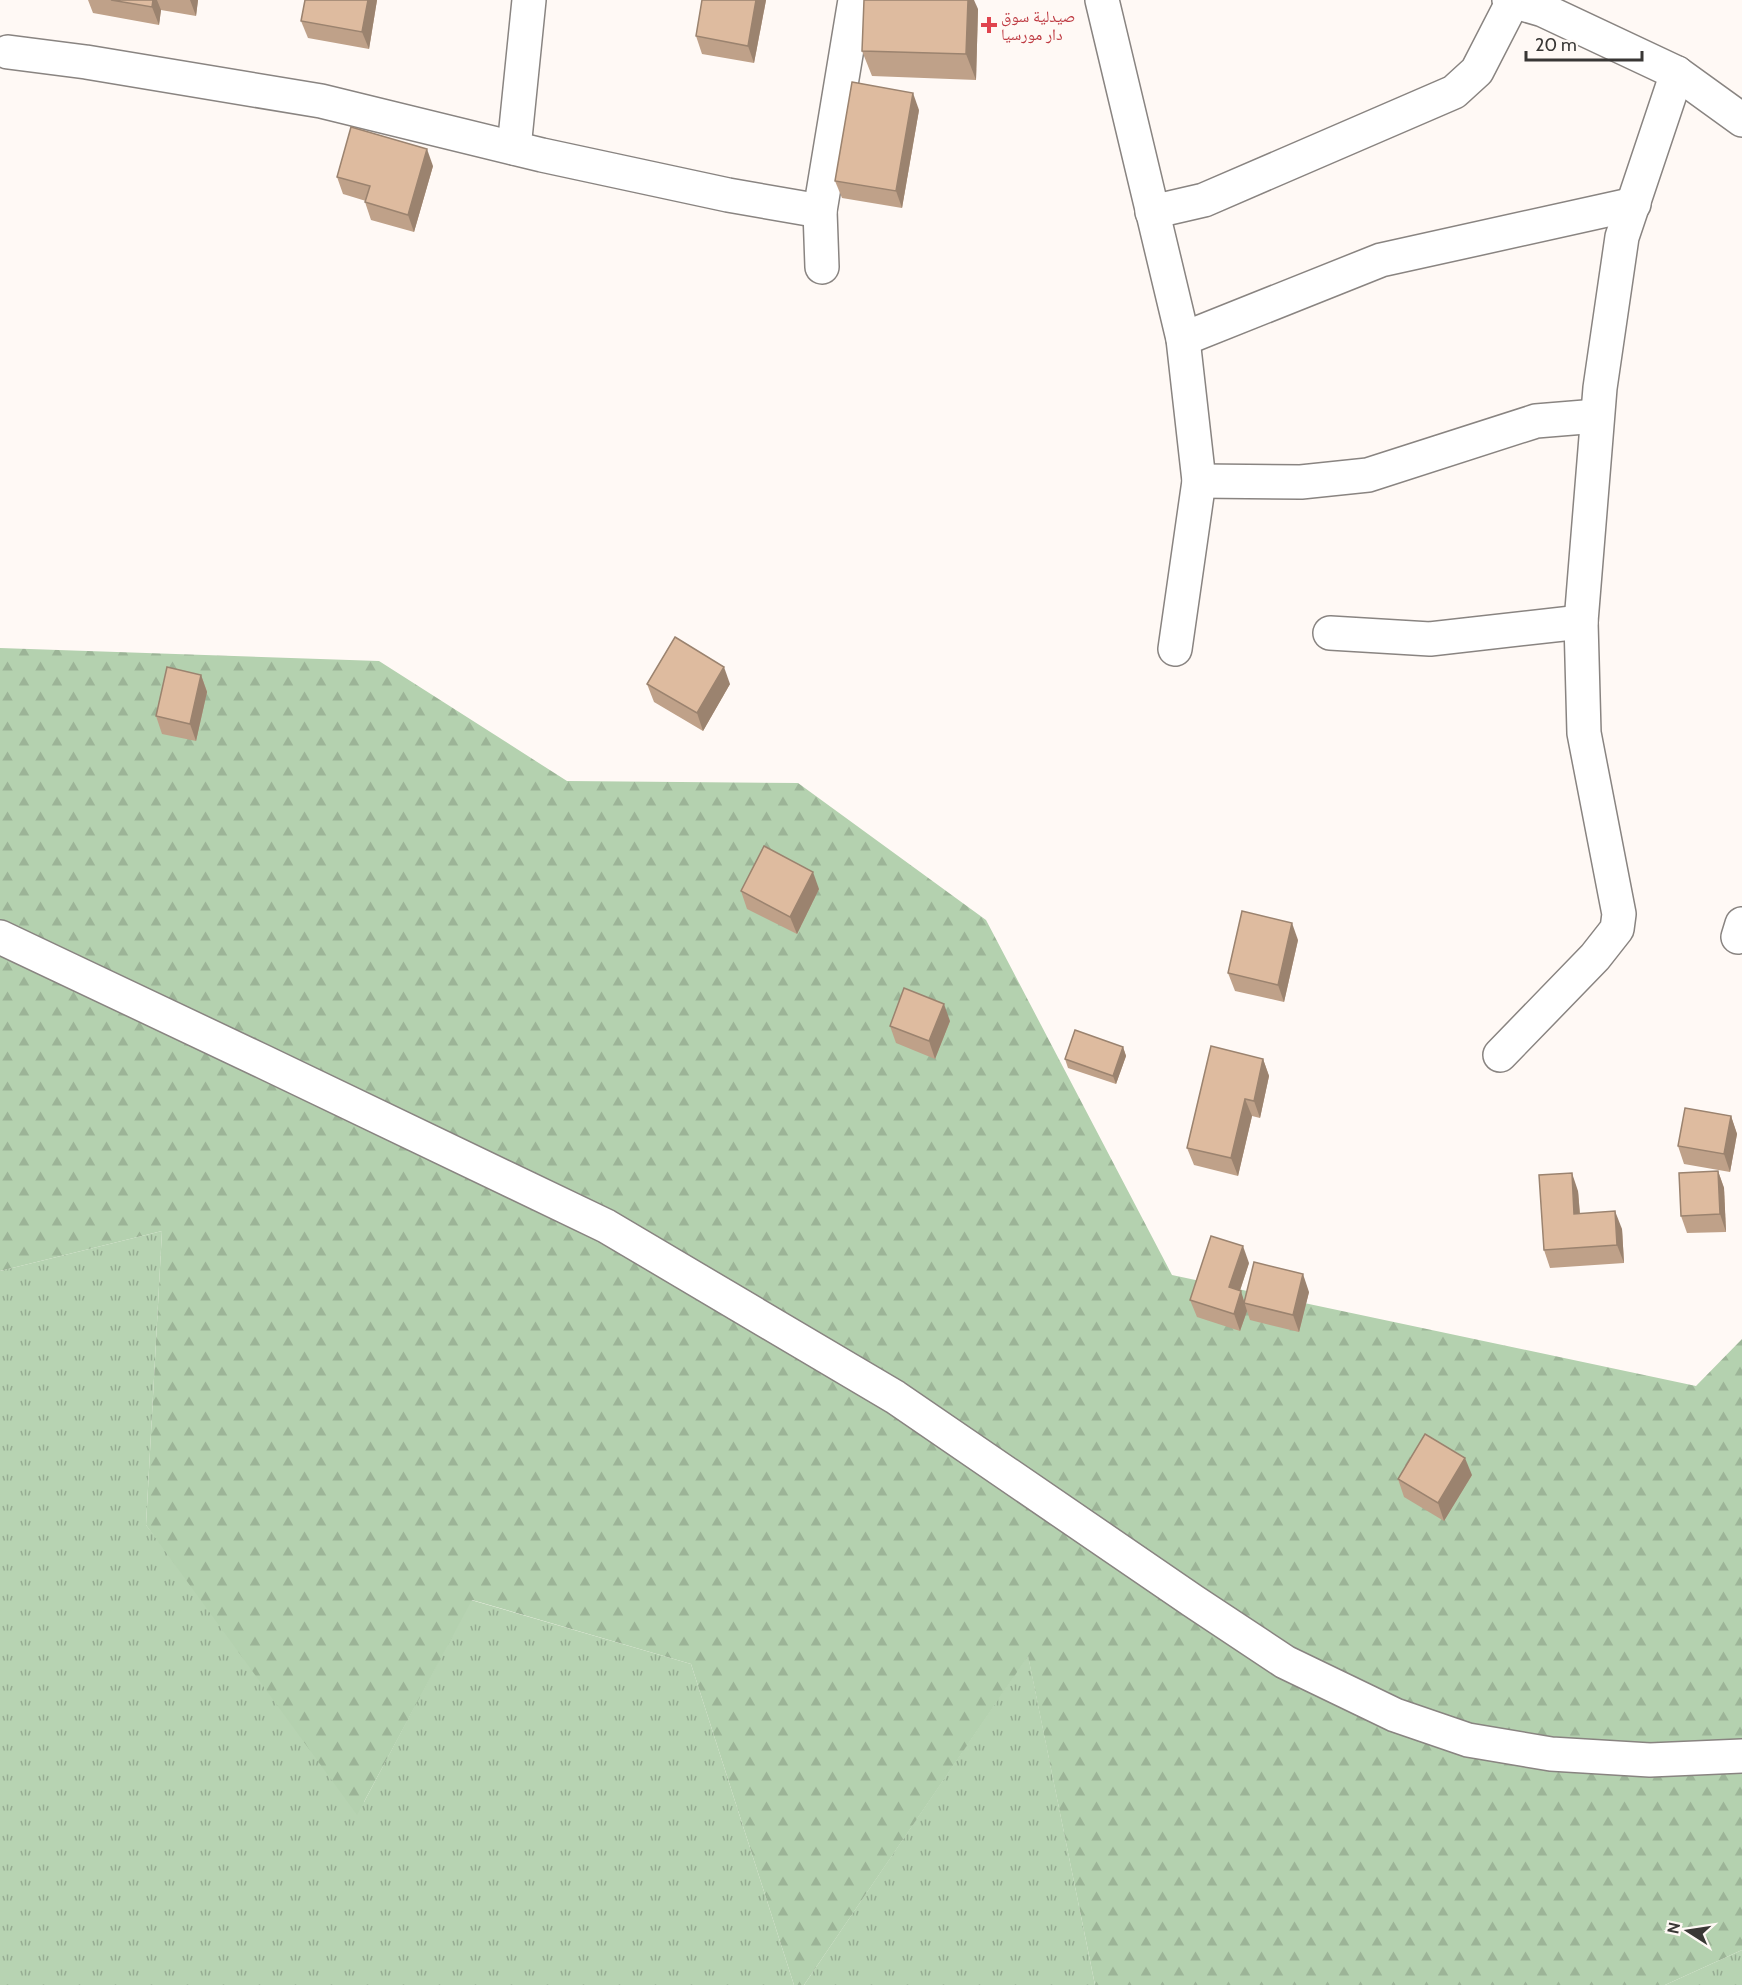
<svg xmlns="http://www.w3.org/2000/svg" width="1742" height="1985" viewBox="0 0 1742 1985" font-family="Cabin,'Noto Naskh Arabic',sans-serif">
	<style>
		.grass { fill: url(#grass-tufts) }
		.forest { fill: url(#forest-firs) }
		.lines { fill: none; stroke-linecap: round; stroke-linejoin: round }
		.minor-casing { stroke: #898481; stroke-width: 36 }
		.minor { stroke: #fff; stroke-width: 33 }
		.wall { fill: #bfa189 }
		.shaded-wall { fill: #9b836f }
		.building { fill: #debb9f; stroke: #9b836f; stroke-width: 1.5 }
		.health-dot { fill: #e0444e; stroke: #fff9f5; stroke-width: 2 }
		.labels { text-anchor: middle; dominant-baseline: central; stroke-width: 6; stroke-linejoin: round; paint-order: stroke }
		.health-label { font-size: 16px; fill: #be3a42; stroke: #fff9f5; text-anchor: start }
	</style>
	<defs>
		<pattern id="grass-tufts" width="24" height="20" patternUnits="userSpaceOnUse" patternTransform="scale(1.5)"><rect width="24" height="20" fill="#b7d3b2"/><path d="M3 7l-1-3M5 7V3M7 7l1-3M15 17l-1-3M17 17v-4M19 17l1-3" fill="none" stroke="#96ac92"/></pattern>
		<pattern id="forest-firs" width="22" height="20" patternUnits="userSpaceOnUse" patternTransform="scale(1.5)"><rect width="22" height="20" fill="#b4d1af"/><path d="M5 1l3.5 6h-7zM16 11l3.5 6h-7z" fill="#9cb497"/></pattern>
	</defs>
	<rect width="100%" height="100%" fill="#fff9f5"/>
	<g class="grass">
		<polygon points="162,1231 146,1525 364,1802 471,1600 691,1664 794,1985 0,1985 0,1271"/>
		<polygon points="1028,1655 1095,1985 804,1985"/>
		<polygon points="1742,1950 1742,1985 1665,1985"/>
	</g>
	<polygon class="forest" points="0,648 379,661 567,781 798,783 986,920 1172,1275 1696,1386 1742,1339 1742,1950 1665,1985 1095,1985 1028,1656 804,1985 794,1985 691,1664 472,1600 357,1815 146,1525 162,1231 0,1271"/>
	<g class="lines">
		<g class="minor-casing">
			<g id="minor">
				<polyline points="1102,0 1183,339 1199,481 1175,649"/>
				<polyline points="1509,0 1543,10 1677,73 1742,120"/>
				<polyline points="8,52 86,62 321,101 542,155 728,195 820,211"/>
				<polyline points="514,148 529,0"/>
				<polyline points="1152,212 1204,200 1454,92 1477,71 1513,1"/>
				<polyline points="822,267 820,211 855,0"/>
				<polyline points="1183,339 1381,260 1634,204"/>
				<polyline points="1199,481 1301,482 1368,475 1536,421 1597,416"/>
				<polyline points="1330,633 1430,639 1581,622"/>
				<polyline points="0,937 264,1062 606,1226 895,1397 1193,1601 1285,1662 1395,1715 1468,1740 1551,1754 1650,1760 1742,1756"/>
				<polyline points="1738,937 1742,924"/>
				<polyline points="1500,1055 1595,957 1617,929 1619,914 1584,733 1581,622 1600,388 1622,237 1677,73"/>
			</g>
		</g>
		<use href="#minor" class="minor"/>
	</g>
	<g class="wall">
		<polygon points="88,0 198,0 196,16 161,10 159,25 93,13"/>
		<polygon points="305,0 377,0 369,49 308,38 301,21"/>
		<polygon points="702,0 766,0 754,63 702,54 696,36"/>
		<polygon points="978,9 976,80 872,76 862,51"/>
		<polygon points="919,110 902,208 842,198 835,181"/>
		<polygon points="433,166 414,232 371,220 365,202 366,201 343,194 337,177"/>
		<polygon points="201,675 207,692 196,741 162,734 156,716"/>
		<polygon points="647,684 730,684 703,731 654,702"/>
		<polygon points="819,889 797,934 747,909 741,891"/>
		<polygon points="1298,940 1284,1002 1235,991 1228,973"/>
		<polygon points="950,1021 935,1059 896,1043 890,1026"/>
		<polygon points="1123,1047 1126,1056 1116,1084 1068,1068 1065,1059"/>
		<polygon points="1263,1059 1269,1076 1260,1118 1252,1116 1238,1176 1194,1165 1187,1148"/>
		<polygon points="1731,1116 1737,1134 1730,1172 1684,1164 1678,1146"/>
		<polygon points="1718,1171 1724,1188 1726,1232 1687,1233 1681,1216"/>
		<polygon points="1578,1191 1580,1213 1622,1229 1624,1263 1550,1268 1544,1250"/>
		<polygon points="1249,1263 1240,1291 1244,1301 1309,1292 1299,1332 1250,1320 1247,1311 1240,1331 1197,1317 1190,1300"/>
		<polygon points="1472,1475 1444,1521 1404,1497 1398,1479"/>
	</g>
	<g class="shaded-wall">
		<polygon points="153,0 157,0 161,10 159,25 152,7"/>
		<polygon points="190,0 198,0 196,16"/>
		<polygon points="368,0 377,0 369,49 362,32"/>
		<polygon points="756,0 766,0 754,63 748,46"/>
		<polygon points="968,0 974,0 978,9 976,80 966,54"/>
		<polygon points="913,93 919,110 902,208 896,191"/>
		<polygon points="427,149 433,166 414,232 408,215"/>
		<polygon points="724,667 730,684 703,731 697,713"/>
		<polygon points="201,675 207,692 196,741 190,724"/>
		<polygon points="813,872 819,889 797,934 790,917"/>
		<polygon points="1292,923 1298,940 1284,1002 1278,985"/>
		<polygon points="944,1004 950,1021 935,1059 929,1041"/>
		<polygon points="1123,1047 1126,1056 1116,1084 1113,1076"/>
		<polygon points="1263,1059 1269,1076 1260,1118 1254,1101"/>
		<polygon points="1245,1099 1252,1116 1238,1176 1231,1158"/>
		<polygon points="1731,1116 1737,1134 1730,1172 1724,1154"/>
		<polygon points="1718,1171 1724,1188 1726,1232 1720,1214"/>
		<polygon points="1572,1173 1578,1191 1581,1231 1574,1214"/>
		<polygon points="1615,1211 1622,1229 1624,1263 1617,1245"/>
		<polygon points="1243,1246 1249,1263 1235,1305 1229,1287"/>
		<polygon points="1303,1274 1309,1292 1299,1332 1293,1315"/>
		<polygon points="1241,1291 1247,1311 1240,1331 1234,1314"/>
		<polygon points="1465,1458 1472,1475 1444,1521 1438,1503"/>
	</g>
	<g class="building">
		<polygon points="111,0 153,0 152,7"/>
		<polygon points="305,0 368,0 362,32 301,21"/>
		<polygon points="702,0 756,0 748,46 696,36"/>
		<polygon points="864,0 968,0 966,54 862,51"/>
		<polygon points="852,82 913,93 896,191 835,181"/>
		<polygon points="351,127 427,149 408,215 365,202 370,186 337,177"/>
		<polygon points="675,637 724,667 697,713 647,684"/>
		<polygon points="167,667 201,675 190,724 156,716"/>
		<polygon points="764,846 813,872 790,917 741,891"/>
		<polygon points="1242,911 1292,923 1278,985 1228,973"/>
		<polygon points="904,988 944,1004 929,1041 890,1026"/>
		<polygon points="1075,1030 1123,1047 1113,1076 1065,1059"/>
		<polygon points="1211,1046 1263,1059 1254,1101 1245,1099 1231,1158 1187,1148"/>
		<polygon points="1685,1108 1731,1116 1724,1154 1678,1146"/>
		<polygon points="1718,1171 1720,1214 1681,1216 1679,1173"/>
		<polygon points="1572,1173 1574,1214 1615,1211 1617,1245 1544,1250 1539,1175"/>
		<polygon points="1211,1236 1243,1246 1229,1287 1241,1291 1234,1314 1190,1300"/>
		<polygon points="1254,1262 1303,1274 1293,1315 1244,1303"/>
		<polygon points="1425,1434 1465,1458 1438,1503 1398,1479"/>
	</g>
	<path class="health-dot" d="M986 16h6v6h6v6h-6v6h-6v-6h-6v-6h6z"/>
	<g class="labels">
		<g class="health-label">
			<text x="1001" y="16">صيدلية سوق<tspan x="1001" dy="18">دار مورسيا</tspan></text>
		</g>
	</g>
	<g transform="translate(1688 1931) rotate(282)" stroke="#fff9f5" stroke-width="4.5" paint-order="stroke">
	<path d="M0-4.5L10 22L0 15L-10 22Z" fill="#393735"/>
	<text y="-9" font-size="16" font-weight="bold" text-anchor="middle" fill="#393735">N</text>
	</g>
	<path d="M1526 51v9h116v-9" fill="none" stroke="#393735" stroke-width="3"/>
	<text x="1535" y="51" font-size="18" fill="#393735" stroke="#fff9f5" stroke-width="4.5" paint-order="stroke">20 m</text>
</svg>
